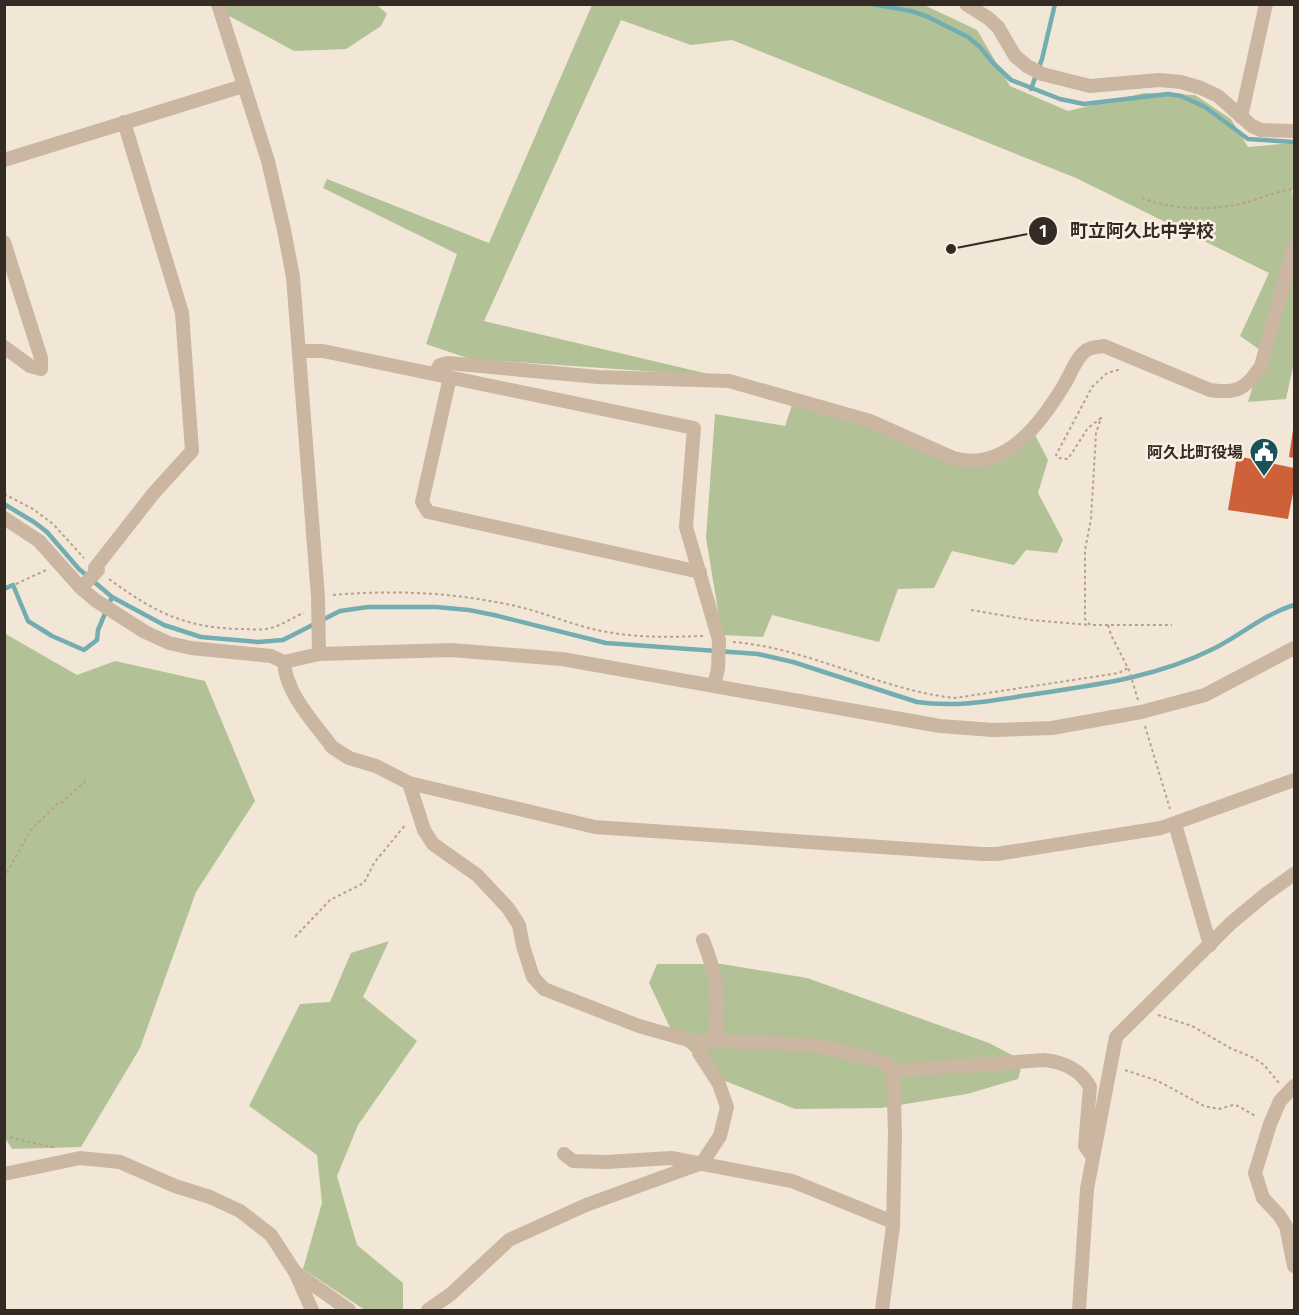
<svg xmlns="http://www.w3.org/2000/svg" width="1299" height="1315" viewBox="0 0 1299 1315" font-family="'Titillium Web','Noto Sans JP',sans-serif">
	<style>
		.green { fill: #b2c296 }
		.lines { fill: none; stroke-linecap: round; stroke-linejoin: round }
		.stream { stroke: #74adb1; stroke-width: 4.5 }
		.building { fill: #ce6139 }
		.path { stroke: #b7a08d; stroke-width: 2; stroke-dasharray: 3 3; stroke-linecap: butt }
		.minor { stroke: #cbb6a2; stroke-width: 14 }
		.labels { text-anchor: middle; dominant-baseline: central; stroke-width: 5; stroke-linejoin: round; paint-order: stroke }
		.poi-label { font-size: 16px; font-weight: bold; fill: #352b25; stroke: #faf0e3; text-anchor: end }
		.leader { fill: none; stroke: #352b25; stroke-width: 2 }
		.callout-dot { fill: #352b25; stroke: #faf0e3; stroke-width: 2 }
		.mark-label { font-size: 18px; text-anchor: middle; font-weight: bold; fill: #fff }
		.callout-label { font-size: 18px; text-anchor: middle; font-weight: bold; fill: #352b25; stroke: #faf0e3; stroke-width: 5; stroke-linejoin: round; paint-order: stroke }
	</style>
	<rect width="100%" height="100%" fill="#f2e6d7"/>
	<g class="green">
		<polygon points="209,5 377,5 387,14 381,26 346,49 294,51"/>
		<polygon points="592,5 924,5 977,30 1010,86 1068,111 1144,93 1195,95 1231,119 1248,147 1294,143 1294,189 1292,190 1294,204 1294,362 1286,399 1248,402 1263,352 1240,336 1269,273 1076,178 732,40 691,45 621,20 484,321 717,376 470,359 426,344 457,254 323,188 327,179 489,243"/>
		<polygon points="793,402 870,425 963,465 1002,461 1034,433 1048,460 1038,493 1063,540 1057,553 1026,550 1014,565 952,551 934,588 898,589 879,642 772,615 763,637 722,635 706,538 715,414 785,426"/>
		<polygon points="4,633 77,675 115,661 205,681 255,801 196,892 140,1048 81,1147 12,1149 5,1138"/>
		<polygon points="389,941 363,997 417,1041 358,1125 337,1176 357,1245 403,1283 403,1310 365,1310 303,1269 322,1203 317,1155 249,1106 300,1004 330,1002 351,953"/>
		<polygon points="657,964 722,964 807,978 989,1043 1023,1061 1018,1079 967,1094 881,1108 795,1109 723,1080 674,1036 649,983"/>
	</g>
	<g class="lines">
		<g class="stream">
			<polyline points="872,4 911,11 926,16 968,37 980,47 993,63 1011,80 1060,99 1084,104 1168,94 1181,96 1205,107 1248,139 1294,142"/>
			<polyline points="1031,89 1042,59 1055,4"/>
			<path d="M4 504 34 522 47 532 79 569 112 597 164 625 201 637 258 642 283 640 340 611 368 607H436L469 610 494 615 606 643 758 654 793 662 917 702C957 708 996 700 1035 694 1096 685 1158 677 1215 648 1242 634 1265 614 1294 605"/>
			<polyline points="4,589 13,585 28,621 52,636 84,650 97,640 98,630 112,597"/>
		</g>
	</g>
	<g class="building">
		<polygon points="1293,430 1294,431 1294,458 1289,457"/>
		<polygon points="1237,456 1294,468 1294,488 1288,519 1228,510"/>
	</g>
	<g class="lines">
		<g class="path">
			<path d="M1142 198C1172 210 1213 211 1244 203 1261 199 1278 190 1294 189"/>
			<polyline points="4,494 33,509 53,524 84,558"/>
			<path d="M109 579C154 612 185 628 242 629 252 629 264 631 274 627 284 624 293 617 304 613"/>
			<polyline points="16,584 46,570"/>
			<path d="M333 595C391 590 448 592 506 604 540 610 572 626 607 632 639 638 671 637 703 636"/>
			<polyline points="971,610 1031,620 1090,625"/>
			<polyline points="1108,625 1090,625 1085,619 1085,550 1091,519 1096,433 1101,418 1088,428 1068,459 1058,458 1056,455 1092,387 1107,373 1121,369"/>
			<path d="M733 642C810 648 879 690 955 698L1119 673 1128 668"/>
			<polyline points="1138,700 1129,670 1111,635 1108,625 1172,625"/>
			<polyline points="1145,726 1170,809"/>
			<polyline points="4,878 30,831 57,804 61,803 86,781"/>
			<polyline points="295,937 330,900 364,883 374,863 406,824"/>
			<polyline points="1158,1015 1192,1026 1232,1049 1252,1057 1264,1065 1279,1083"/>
			<polyline points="1125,1070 1158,1081 1204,1106 1219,1109 1233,1105 1238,1106 1257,1117"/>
			<polyline points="4,1136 56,1148"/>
		</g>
		<g class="minor">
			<polyline points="218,4 268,161 284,230 293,277 318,597 319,654"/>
			<polyline points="966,4 988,18 998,27 1015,56 1027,66 1042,74 1090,86 1159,80 1181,82 1201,88 1218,96 1252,126 1261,130 1294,131"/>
			<polyline points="1241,117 1266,4"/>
			<polyline points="4,160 243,86"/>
			<polyline points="4,242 41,358 41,369 30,366 4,347"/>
			<polyline points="299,351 323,351 694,428 686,527 719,640 718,669 714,685"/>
			<path d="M435 373 440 365 448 363 598 377 729 381 870 421 953 458C1005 473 1041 423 1064 385 1070 375 1075 361 1083 353 1089 347 1096 347 1104 346L1210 390C1237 394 1246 389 1261 366L1294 247"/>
			<polyline points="450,377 422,502 428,512 700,572"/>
			<polyline points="4,518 39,541 81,588 95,600 145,632 169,643 191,648 271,656 284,662 319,654 451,650 562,659 940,726 993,730 1052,728 1141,712 1205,695 1294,648"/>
			<polyline points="81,588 98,570 95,568 153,494 192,451 182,313 124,122"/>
			<path d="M284 662C286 694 313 721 332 747L349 758 376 766 409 783 595 827 982 854H997L1161 828 1294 780"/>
			<polyline points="409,783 424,830 433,844 477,875 508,908 519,925 523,946 533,977 544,989 639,1026 699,1043 715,1041 816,1045 886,1063 893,1071 895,1133 893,1226 882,1310"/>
			<polyline points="1175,824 1210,945"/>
			<path d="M703 940C719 981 719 998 715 1041"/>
			<path d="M893 1071 1044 1060C1064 1062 1080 1069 1090 1087L1085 1146 1092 1156"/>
			<polyline points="1294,1086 1280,1101 1270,1124 1255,1173 1263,1198 1279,1215 1286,1226 1294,1266"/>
			<polyline points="564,1154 573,1161 606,1162 671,1158 792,1181 893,1222"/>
			<polyline points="4,1174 80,1158 120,1162 175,1186 210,1197 240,1211 271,1235 295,1272 312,1310"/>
			<polyline points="295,1272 349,1310"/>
			<polyline points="428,1310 451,1294 509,1240 586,1205 702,1163 720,1136 727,1107 719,1084 699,1053 699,1043"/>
			<polyline points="1079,1310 1087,1189 1116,1037 1231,923 1266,894 1294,874"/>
		</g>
	</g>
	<defs>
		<g id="civic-pin" transform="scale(1.5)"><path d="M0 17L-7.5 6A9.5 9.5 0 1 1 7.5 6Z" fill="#185359" stroke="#faf0e3"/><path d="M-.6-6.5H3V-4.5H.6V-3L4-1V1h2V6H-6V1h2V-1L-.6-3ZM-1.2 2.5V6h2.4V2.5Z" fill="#fff"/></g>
	</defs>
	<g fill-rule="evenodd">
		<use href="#civic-pin" x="1264" y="452"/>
	</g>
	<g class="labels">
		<g class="poi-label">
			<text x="1243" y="452">阿久比町役場</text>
		</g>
	</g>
	<path class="leader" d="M951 249L1043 231"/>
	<g class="callout-dot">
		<circle cx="951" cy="249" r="6"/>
		<circle cx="1043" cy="231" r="15"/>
	</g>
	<g class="mark-label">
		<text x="1043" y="237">1</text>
	</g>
	<g class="callout-label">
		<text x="1142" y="237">町立阿久比中学校</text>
	</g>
	<rect width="1299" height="1315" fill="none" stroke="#352b25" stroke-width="12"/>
</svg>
